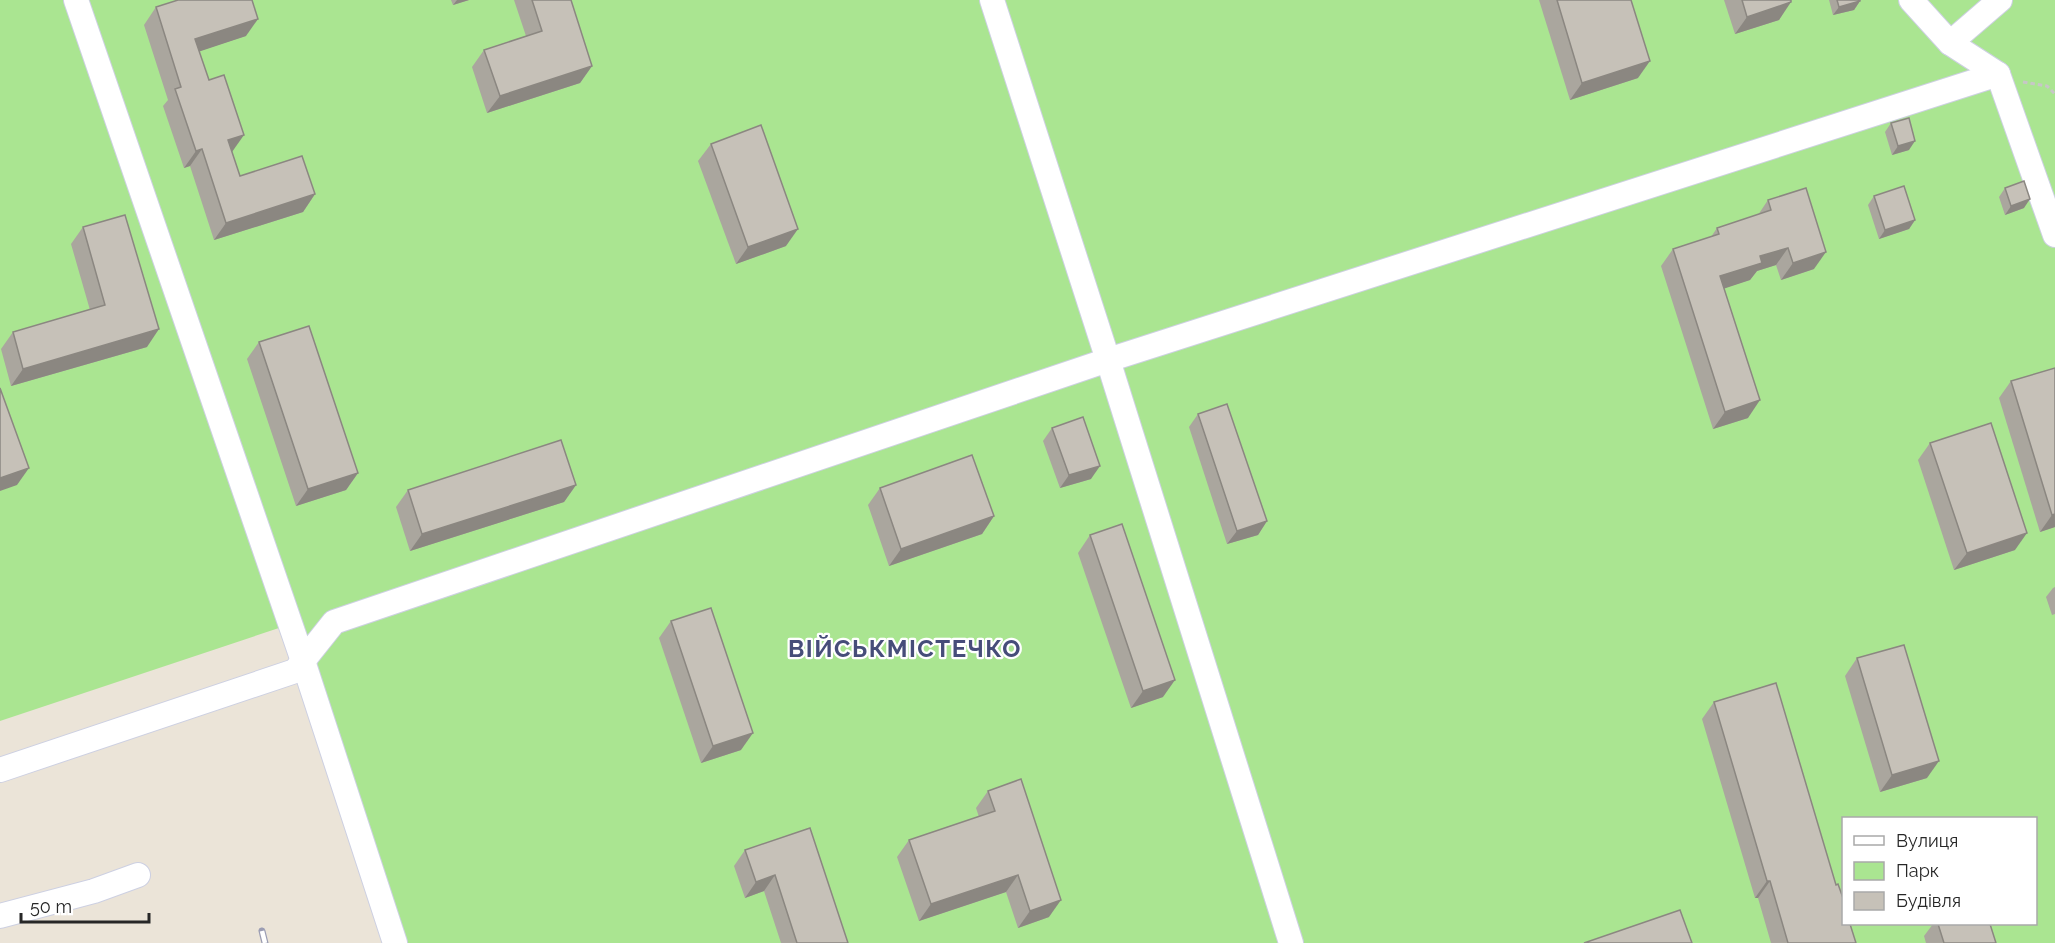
<svg xmlns="http://www.w3.org/2000/svg" width="2055" height="943" viewBox="0 0 2055 943" font-family="Raleway,sans-serif">
	<style>
		.green { fill: #aae591; fill-rule: evenodd }
		.lines { fill: none; stroke-linecap: round; stroke-linejoin: round }
		.minor-casing { stroke: #cdd0e2; stroke-width: 26 }
		.path { stroke: #c7c7c7; stroke-width: 3; stroke-dasharray: 4.5 3; stroke-linecap: butt }
		.minor { stroke: #fff; stroke-width: 24 }
		.rail-casing { stroke: #9b9db3; stroke-width: 7 }
		.rail { stroke: #fff; stroke-width: 4.5; stroke-dasharray: 14; stroke-linecap: butt }
		.wall { fill: #aaa69e }
		.shaded-wall { fill: #8b8781 }
		.building { fill: #c6c1b8; stroke: #8b8781; stroke-width: 1.5 }
		.labels { text-anchor: middle; dominant-baseline: central; stroke-width: 4.5; stroke-linejoin: round; paint-order: stroke }
		.district-label { font-size: 24px; font-weight: bold; letter-spacing: 1.5px; fill: #464d79; stroke: #fff }
	</style>
	<rect width="100%" height="100%" fill="#ebe4d8"/>
	<path class="green" d="M0 0H2055V943H407L297 622 0 721ZM1844 818H2036V924H1844Z"/>
	<g class="lines">
		<g class="minor-casing">
			<g id="minor">
				<polyline points="76,0 303,661 395,943"/>
				<polyline points="992,0 1108,360 1291,943"/>
				<polyline points="1911,0 1950,43 1998,74 2055,235"/>
				<polyline points="1950,43 2000,0"/>
				<polyline points="0,770 295,671 334,622 1108,360 1998,74"/>
				<polyline points="0,916 94,891 138,875"/>
			</g>
		</g>
		<polyline class="path" points="2023,82 2047,86 2055,94"/>
		<use href="#minor" class="minor"/>
		<g class="rail-casing">
			<polyline id="rail" points="262,931 265,943"/>
		</g>
		<use href="#rail" class="rail"/>
	</g>
	<g class="wall">
		<polygon points="451,0 469,0 453,5"/>
		<polygon points="514,0 571,0 592,66 580,83 487,113 472,67 484,50 526,36"/>
		<polygon points="1539,0 1631,0 1638,78 1570,100"/>
		<polygon points="1724,0 1791,0 1779,20 1735,34"/>
		<polygon points="1829,0 1860,0 1860,1 1854,10 1833,15"/>
		<polygon points="156,7 246,36 199,51 232,152 240,176 315,194 303,212 214,240 190,166 184,168 163,106 168,100 144,25"/>
		<polygon points="1891,123 1909,150 1892,155 1885,132"/>
		<polygon points="711,144 786,246 736,264 698,161"/>
		<polygon points="2005,188 2024,208 2005,215 1999,197"/>
		<polygon points="1874,196 1915,220 1909,229 1879,239 1868,205"/>
		<polygon points="1768,200 1814,269 1781,280 1776,265 1757,271 1750,280 1724,288 1748,418 1713,429 1661,266 1673,249 1711,237 1717,228 1758,215"/>
		<polygon points="83,227 147,347 11,386 1,349 13,332 90,310 71,244"/>
		<polygon points="259,342 358,473 346,490 296,506 247,359"/>
		<polygon points="2055,368 2055,527 2040,532 1999,398 2011,381"/>
		<polygon points="1198,414 1267,521 1258,535 1227,544 1189,427"/>
		<polygon points="1052,428 1091,479 1060,488 1043,441"/>
		<polygon points="1930,443 2015,550 1954,570 1918,460"/>
		<polygon points="576,485 564,502 410,551 396,507 408,490"/>
		<polygon points="880,488 994,516 982,534 889,566 868,505"/>
		<polygon points="1090,535 1163,697 1131,708 1078,553"/>
		<polygon points="2055,587 2055,614 2052,615 2046,597 2053,588"/>
		<polygon points="671,621 741,750 701,763 659,638"/>
		<polygon points="1857,658 1927,778 1880,792 1845,676"/>
		<polygon points="1714,702 1836,885 1856,943 1771,943 1758,898 1755,898 1702,719"/>
		<polygon points="988,791 1049,917 1018,928 1006,892 919,921 897,857 909,840 979,817 976,808"/>
		<polygon points="810,828 848,943 781,943 764,891 745,898 734,866 745,850"/>
		<polygon points="1933,924 1938,924 1996,943 1926,943 1924,936"/>
	</g>
	<g class="shaded-wall">
		<polygon points="457,0 469,0 453,5"/>
		<polygon points="1860,1 1854,10 1833,15 1839,7"/>
		<polygon points="1791,2 1779,20 1735,34 1747,17"/>
		<polygon points="258,19 246,36 183,57 195,39"/>
		<polygon points="1650,61 1638,78 1570,100 1582,83"/>
		<polygon points="592,66 580,83 487,113 500,96"/>
		<polygon points="244,135 232,152 228,140"/>
		<polygon points="1915,141 1909,150 1892,155 1898,146"/>
		<polygon points="202,149 190,166 184,168 196,151"/>
		<polygon points="315,194 303,212 214,240 226,223"/>
		<polygon points="2030,199 2024,208 2005,215 2011,206"/>
		<polygon points="1915,220 1909,229 1879,239 1885,230"/>
		<polygon points="798,229 786,246 736,264 748,247"/>
		<polygon points="1788,248 1776,265 1757,271 1750,280 1708,294 1720,276 1760,256"/>
		<polygon points="1826,252 1814,269 1781,280 1793,263"/>
		<polygon points="159,329 147,347 11,386 23,369"/>
		<polygon points="1760,400 1748,418 1713,429 1725,412"/>
		<polygon points="1100,466 1091,479 1060,488 1069,475"/>
		<polygon points="29,468 17,485 0,491 0,478"/>
		<polygon points="358,473 346,490 296,506 308,489"/>
		<polygon points="576,485 564,502 410,551 422,534"/>
		<polygon points="2055,514 2055,527 2040,532 2052,515"/>
		<polygon points="994,516 982,534 889,566 901,549"/>
		<polygon points="1267,521 1258,535 1227,544 1237,531"/>
		<polygon points="2027,533 2015,550 1954,570 1967,553"/>
		<polygon points="1175,680 1163,697 1131,708 1143,691"/>
		<polygon points="753,733 741,750 701,763 713,746"/>
		<polygon points="1939,761 1927,778 1880,792 1892,775"/>
		<polygon points="775,875 764,891 745,898 756,882"/>
		<polygon points="1018,875 1006,892 919,921 931,904"/>
		<polygon points="1767,881 1770,881 1758,898 1755,898"/>
		<polygon points="1061,900 1049,917 1018,928 1030,911"/>
	</g>
	<g class="building">
		<polygon points="178,0 252,0 258,19 195,39 209,80 224,75 244,135 228,140 240,176 302,156 315,194 226,223 202,149 196,151 175,89 181,87 156,7"/>
		<polygon points="532,0 571,0 592,66 500,96 484,50 542,31"/>
		<polygon points="1557,0 1631,0 1650,61 1582,83"/>
		<polygon points="1742,0 1791,0 1791,2 1747,17"/>
		<polygon points="1837,0 1860,0 1860,1 1839,7"/>
		<polygon points="1909,118 1915,141 1898,146 1891,123"/>
		<polygon points="761,125 798,229 748,247 711,144"/>
		<polygon points="2024,181 2030,199 2011,206 2005,188"/>
		<polygon points="1904,186 1915,220 1885,230 1874,196"/>
		<polygon points="1806,188 1826,252 1793,263 1788,248 1760,256 1762,263 1720,276 1760,400 1725,412 1673,249 1719,234 1717,228 1771,210 1768,200"/>
		<polygon points="125,215 159,329 23,369 13,332 105,305 83,227"/>
		<polygon points="309,326 358,473 308,489 259,342"/>
		<polygon points="2055,368 2055,514 2052,515 2011,381"/>
		<polygon points="0,388 29,468 0,478"/>
		<polygon points="1227,404 1267,521 1237,531 1198,414"/>
		<polygon points="1083,417 1100,466 1069,475 1052,428"/>
		<polygon points="1991,423 2027,533 1967,553 1930,443"/>
		<polygon points="561,440 576,485 422,534 408,490"/>
		<polygon points="972,455 994,516 901,549 880,488"/>
		<polygon points="1122,524 1175,680 1143,691 1090,535"/>
		<polygon points="711,608 753,733 713,746 671,621"/>
		<polygon points="1904,645 1939,761 1892,775 1857,658"/>
		<polygon points="1776,683 1836,885 1838,884 1844,901 1844,924 1850,924 1856,943 1788,943 1770,881 1767,881 1714,702"/>
		<polygon points="1021,779 1061,900 1030,911 1018,875 931,904 909,840 995,811 988,791"/>
		<polygon points="810,828 848,943 797,943 775,875 756,882 745,850"/>
		<polygon points="1680,910 1692,943 1584,943"/>
		<polygon points="1938,924 1990,924 1996,943 1944,943"/>
	</g>
	<g class="labels">
		<g class="district-label">
			<text x="905" y="648">ВІЙСЬКМІСТЕЧКО</text>
		</g>
	</g>
	<rect x="1842" y="817" width="195" height="108" fill="#ffffff" stroke="#a9a9a9" stroke-width="1.5"/>
	<rect x="1854" y="836" width="30" height="9" fill="#ffffff" stroke="#a9a9a9" stroke-width="1.5"/>
	<text x="1896" y="847" font-size="18" fill="#272727">Вулиця</text>
	<rect x="1854" y="862" width="30" height="18" fill="#aae591" stroke="#a9a9a9" stroke-width="1.5"/>
	<text x="1896" y="877" font-size="18" fill="#272727">Парк</text>
	<rect x="1854" y="892" width="30" height="18" fill="#c6c1b8" stroke="#a9a9a9" stroke-width="1.5"/>
	<text x="1896" y="907" font-size="18" fill="#272727">Будівля</text>
	<path d="M21 913v9h128v-9" fill="none" stroke="#272727" stroke-width="3"/>
	<text x="30" y="913" font-size="18" fill="#272727" stroke="#ffffff" stroke-width="4.5" paint-order="stroke">50 m</text>
</svg>
